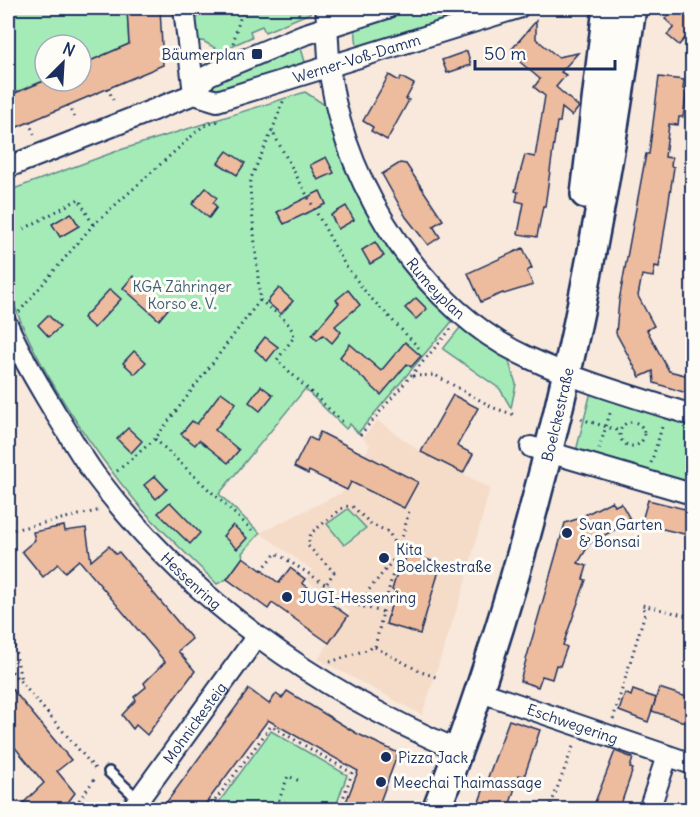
<svg xmlns="http://www.w3.org/2000/svg" width="700" height="817" viewBox="0 0 700 817" font-family="Delius,sans-serif">
	<style>
		.built { fill: #f5dcc9 }
		.green { fill: #a5ebb7; stroke: #608d8a; stroke-width: 1.5 }
		.building { fill: #edbc9e; stroke: #1b2f5e; stroke-width: 1.5 }
		.lines { fill: none; stroke-linecap: round; stroke-linejoin: round }
		.service-casing { stroke: #1b2f5e; stroke-width: 14 }
		.minor-casing { stroke: #1b2f5e; stroke-width: 24 }
		.secondary-casing { stroke: #1b2f5e; stroke-width: 32 }
		.path { stroke: #1b2f5e; stroke-width: 3; stroke-dasharray: 1.5 4.5; stroke-linecap: butt }
		.service { stroke: #fdfcf7; stroke-width: 9 }
		.minor { stroke: #fdfcf7; stroke-width: 20 }
		.secondary { stroke: #fdfcf7; stroke-width: 27 }
		.poi-dot { fill: #1b2f5e; stroke: #fdfcf7; stroke-width: 2 }
		.labels { text-anchor: middle; dominant-baseline: central; stroke-width: 6; stroke-linejoin: round; paint-order: stroke }
		.poi-label { font-size: 15px; fill: #1b2f5e; stroke: #fdfcf7; text-anchor: start }
		.street-label { font-size: 15px; fill: #1b2f5e; stroke: #fdfcf7 }
		.park-label { font-size: 15px; fill: #3e5e74; stroke: #fdfcf7 }
	</style>
	<rect width="100%" height="100%" fill="#f8e9dc"/>
	<filter id="ink" filterUnits="userSpaceOnUse"><feTurbulence type="fractalNoise" baseFrequency=".0167" numOctaves="2"/><feDisplacementMap in="SourceGraphic" scale="12" xChannelSelector="R" yChannelSelector="G"/><feConvolveMatrix kernelMatrix="1 2 1 2 8 2 1 2 1" color-interpolation-filters="sRGB"/></filter>
	<g filter="url(#ink)">
		<polygon class="built" points="377,420 421,452 490,488 463,590 422,715 318,659 350,612 305,579 312,570 260,533 347,490 370,445 363,438"/>
		<g class="green">
			<polygon points="8,8 127,8 129,44 81,65 81,45 45,45 45,80 8,96"/>
			<polygon points="191,8 310,8 310,13 265,32 262,26 250,31 252,37 220,51 203,41 194,42"/>
			<polygon points="413,8 492,8 357,49 355,26"/>
			<polygon points="300,45 306,65 211,93 208,86"/>
			<path d="M305 92 328 107C357 204 382 248 454 319L358 433 350 424 346 429 305 389 219 494 260 533 242 553 243 557 227 579 217 584C192 559 166 535 142 509 93 452 30 359 8 287 3 269 8 213 8 191L120 150Z"/>
			<polygon points="463,324 511,357 509,362 516,384 511,408 500,389 443,349"/>
			<polygon points="592,388 692,420 692,488 576,451"/>
			<polygon points="348,509 366,528 344,545 327,524"/>
			<polygon points="271,731 347,775 335,809 214,809"/>
		</g>
		<g class="building">
			<polygon points="127,8 160,8 163,65 8,131 8,96 44,81 81,81 81,65 129,44"/>
			<polygon points="674,8 693,8 693,29 679,45 667,35 674,27 665,19"/>
			<polygon points="536,21 536,39 558,57 578,53 561,72 566,75 556,87 579,107 572,116 562,108 560,122 557,122 545,206 543,206 537,237 518,234 524,203 516,201 518,192 515,191 525,155 535,157 545,96 534,87 540,79 520,62 523,58 512,49"/>
			<polygon points="467,51 471,65 447,73 442,60"/>
			<polygon points="389,75 399,81 401,77 414,84 406,99 409,100 387,140 371,131 373,127 363,121"/>
			<polygon points="659,77 684,80 683,89 687,90 683,117 679,117 678,125 669,124 665,157 672,158 671,166 674,167 659,267 655,266 653,277 642,275 638,296 654,326 647,330 669,371 693,377 693,395 654,383 653,371 640,377 616,333 619,301 646,154 649,154"/>
			<polygon points="227,151 245,163 237,175 218,163"/>
			<polygon points="326,157 334,173 318,180 310,165"/>
			<polygon points="400,163 406,164 443,220 433,226 440,237 428,245 406,217 382,174"/>
			<polygon points="206,188 217,198 213,203 217,207 209,218 192,204"/>
			<polygon points="320,191 326,204 284,224 277,212"/>
			<polygon points="346,206 354,220 338,229 331,215"/>
			<polygon points="71,213 79,226 60,237 52,224"/>
			<polygon points="375,242 384,256 370,264 362,250"/>
			<polygon points="523,248 532,268 527,271 533,285 504,294 503,293 481,302 468,273"/>
			<polygon points="133,276 168,309 159,320 123,288"/>
			<polygon points="279,288 293,301 281,314 267,302"/>
			<polygon points="110,289 121,299 94,328 83,318"/>
			<polygon points="348,290 360,305 335,326 341,332 332,343 323,335 317,340 312,335 339,303 336,300"/>
			<polygon points="416,298 427,309 416,319 405,308"/>
			<polygon points="48,315 60,327 49,337 38,325"/>
			<polygon points="265,337 278,347 267,361 255,350"/>
			<polygon points="405,342 421,356 411,367 407,364 381,395 340,357 350,344 381,371"/>
			<polygon points="134,351 146,362 135,374 123,363"/>
			<polygon points="261,386 273,395 260,411 249,402"/>
			<polygon points="221,392 236,403 215,430 239,450 228,463 199,440 195,445 181,434 192,421 197,424"/>
			<polygon points="453,395 478,408 457,446 473,454 463,473 421,452"/>
			<polygon points="128,428 142,441 131,453 117,439"/>
			<polygon points="320,432 418,482 404,508 351,482 347,490 309,471 308,474 294,467 309,437 316,441"/>
			<polygon points="155,476 167,489 156,499 144,485"/>
			<polygon points="648,500 693,511 693,536 641,524"/>
			<polygon points="612,501 615,506 621,503 631,521 590,543 578,563 587,566 583,579 586,580 563,645 567,647 560,666 556,665 552,679 542,676 538,687 520,681 565,523 577,519"/>
			<polygon points="170,502 200,533 190,544 158,513"/>
			<polygon points="233,525 247,538 237,549 223,536"/>
			<polygon points="64,526 65,531 86,528 91,561 109,546 116,554 119,552 192,639 178,651 195,671 147,735 136,725 133,729 122,715 136,700 134,697 146,687 144,683 165,662 79,560 65,572 58,564 43,577 22,551 35,540 33,532"/>
			<polygon points="407,553 441,564 420,634 386,624 395,591 392,590 397,573 401,574"/>
			<polygon points="243,557 279,583 290,568 305,579 302,583 348,616 329,643 272,603 268,609 227,579"/>
			<polygon points="8,684 71,760 57,771 75,793 62,810 16,810 44,783 8,739"/>
			<polygon points="659,688 693,699 693,725 652,711"/>
			<polygon points="249,689 269,704 276,694 282,698 287,691 356,733 398,753 377,810 343,810 358,771 268,720 201,810 161,810"/>
			<polygon points="633,690 656,698 648,722 619,711 625,693 631,696"/>
			<polygon points="509,720 540,730 524,777 519,775 508,810 476,810"/>
			<polygon points="615,751 633,758 630,768 633,769 619,810 592,810"/>
		</g>
		<g class="lines">
			<g class="service-casing">
				<polyline id="service" points="109,772 138,799"/>
			</g>
			<g class="minor-casing">
				<g id="minor">
					<polyline points="184,8 194,94"/>
					<path id="s1" d="M326 8C328 31 328 56 331 80 348 190 426 311 529 358 581 382 638 398 692 415"/>
					<path id="s2" d="M194 94 217 101 518 8"/>
					<polyline points="8,167 194,94 207,76 224,68 303,35 387,8"/>
					<path id="s3" d="M8 326C21 357 39 385 56 414 69 434 81 456 95 475 188 599 316 690 458 750"/>
					<polyline points="531,447 692,494"/>
					<path id="s4" d="M478 691 692 764"/>
					<path id="s5" d="M131 810 257 636"/>
					<polyline points="649,810 667,756"/>
				</g>
			</g>
			<g class="secondary-casing">
				<g id="secondary">
					<polyline points="585,194 607,8"/>
					<path id="s6" d="M436 810C536 553 594 280 632 8"/>
				</g>
			</g>
			<g class="path">
				<polyline points="295,8 300,16"/>
				<polyline points="233,43 243,8"/>
				<polyline points="108,88 113,100"/>
				<polyline points="68,105 74,117"/>
				<polyline points="29,122 34,134"/>
				<polyline points="272,131 284,99"/>
				<polyline points="24,229 79,199 93,225"/>
				<path d="M260 300C271 310 292 321 294 337L277 360 345 424"/>
				<polyline points="19,312 93,225 203,126 222,120"/>
				<polyline points="413,376 435,375 494,408 515,415"/>
				<polyline points="581,419 620,431"/>
				<circle cx="632" cy="434" r="12"/>
				<polyline points="360,435 451,329"/>
				<polyline points="155,439 252,530"/>
				<polyline points="599,449 611,410"/>
				<polyline points="651,463 663,424"/>
				<polyline points="117,471 155,439 260,300 250,188 251,178 272,131 345,265 368,295 422,351"/>
				<polyline points="8,531 101,510"/>
				<polyline points="262,570 276,553 360,606"/>
				<polyline points="327,583 334,572 308,546 311,533 345,506 353,507 371,524 389,532 399,553 368,591 360,606 383,612 375,647 330,662"/>
				<polyline points="8,611 21,681"/>
				<polyline points="383,612 409,511"/>
				<polyline points="375,647 421,672 439,678"/>
				<polyline points="8,667 97,771"/>
				<polyline points="613,719 645,613 642,605 692,617"/>
				<polyline points="72,810 96,777"/>
				<polyline points="208,810 271,726 352,773 339,810"/>
				<polyline points="302,810 279,800 288,776 302,782"/>
				<polyline points="549,810 574,744"/>
			</g>
			<use href="#service" class="service"/>
			<use href="#minor" class="minor"/>
			<use href="#secondary" class="secondary"/>
		</g>
	</g>
	<g class="poi-dot">
		<rect x="251" y="48" width="12" height="12" rx="3"/>
		<circle cx="567" cy="533" r="6"/>
		<circle cx="384" cy="558" r="6"/>
		<circle cx="287" cy="597" r="6"/>
		<circle cx="386" cy="757" r="6"/>
		<circle cx="381" cy="782" r="6"/>
	</g>
	<g class="labels">
		<g class="poi-label">
			<text x="245" y="54" text-anchor="end">Bäumerplan</text>
			<text x="579" y="524">Svan Garten<tspan x="579" dy="17">&amp; Bonsai</tspan></text>
			<text x="396" y="549">Kita<tspan x="396" dy="17">Boelckestraße</tspan></text>
			<text x="299" y="597">JUGI-Hessenring</text>
			<text x="398" y="757">Pizza Jack</text>
			<text x="393" y="782">Meechai Thaimassage</text>
		</g>
		<g class="street-label">
			<text stroke="none"><textPath href="#s2" startOffset="170">Werner-Voß-Damm</textPath></text>
			<text stroke="none"><textPath href="#s1" startOffset="309">Rumeyplan</textPath></text>
			<text stroke="none"><textPath href="#s6" startOffset="414">Boelckestraße</textPath></text>
			<text stroke="none"><textPath href="#s3" startOffset="316">Hessenring</textPath></text>
			<text stroke="none"><textPath href="#s5" startOffset="108">Mohnickesteig</textPath></text>
			<text stroke="none"><textPath href="#s4" startOffset="100">Eschwegering</textPath></text>
		</g>
		<g class="park-label">
			<text x="182" y="286">KGA Zähringer<tspan x="182" dy="17">Korso e. V.</tspan></text>
		</g>
	</g>
	<rect width="700" height="817" fill="none" stroke="#fdfcf7" stroke-width="30"/>
	<rect x="15" y="15" width="670" height="787" fill="none" stroke="#1b2f5e" stroke-width="2" filter="url(#ink)"/>
	<g transform="translate(63 63) rotate(24)"><circle r="28" fill="#fdfcf7" stroke="#a3aaba" stroke-width="1.5"/>
	<path d="M0-4.5L10 22L0 15L-10 22Z" fill="#1b2f5e"/>
	<text y="-9" font-size="16" font-weight="bold" text-anchor="middle" fill="#1b2f5e">N</text>
	</g>
	<path d="M475 60v9h140v-9" fill="none" stroke="#1b2f5e" stroke-width="3"/>
	<text x="484" y="60" font-size="18" fill="#1b2f5e" stroke="#fdfcf7" stroke-width="4.5" paint-order="stroke">50 m</text>
</svg>
